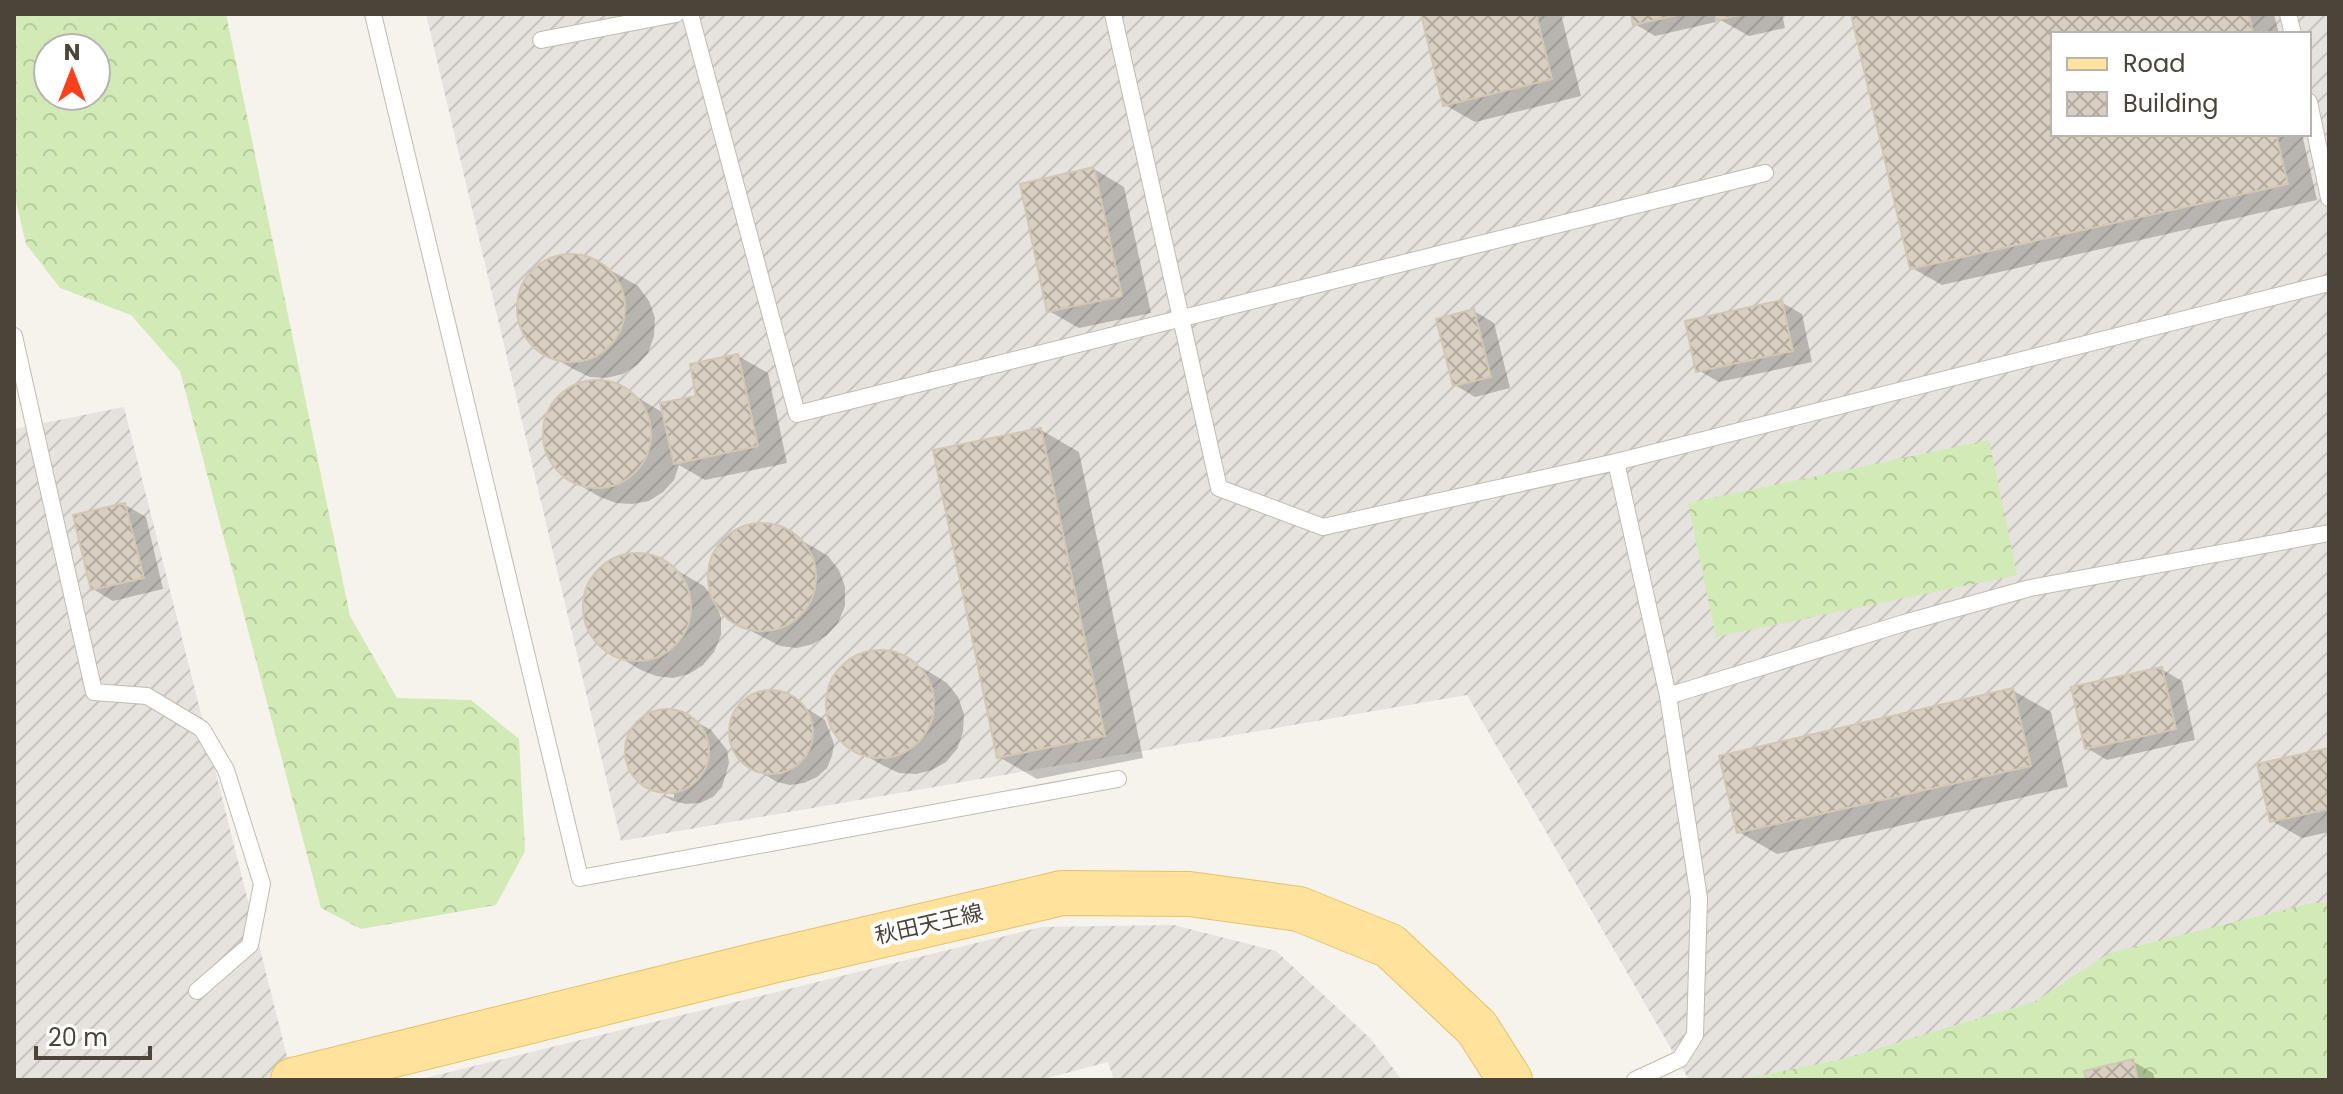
<svg xmlns="http://www.w3.org/2000/svg" width="2343" height="1094" viewBox="0 0 2343 1094" font-family="Poppins,'Noto Sans JP',sans-serif">
	<style>
		.industrial { fill: url(#industrial-furrows); fill-rule: evenodd }
		.forest { fill: url(#forest-crowns); fill-rule: evenodd }
		.shadow { fill: #0003 }
		.building { fill: url(#building-cross-hatch); stroke: #d3c7b4; stroke-width: 2 }
		.lines { fill: none; stroke-linecap: round; stroke-linejoin: round }
		.service-casing { stroke: #c2bbae; stroke-width: 18 }
		.primary-casing { stroke: #e6c16a; stroke-width: 46 }
		.service { stroke: #fff; stroke-width: 16 }
		.primary { stroke: #ffe39c; stroke-width: 44 }
		.labels { text-anchor: middle; dominant-baseline: central; stroke-width: 8; stroke-linejoin: round; paint-order: stroke }
		.street-label { font-size: 22px; fill: #4b4439; stroke: #fff }
	</style>
	<defs>
		<pattern id="industrial-furrows" width="10" height="10" patternUnits="userSpaceOnUse" patternTransform="scale(2)"><rect width="10" height="10" fill="#e6e2dd"/><path d="M-1 1l2-2M0 10L10 0M9 11l2-2" fill="none" stroke="#c7c3be"/></pattern>
		<pattern id="forest-crowns" width="20" height="18" patternUnits="userSpaceOnUse" patternTransform="scale(2)"><rect width="20" height="18" fill="#d2eab5"/><path d="M2 6a3 3 0 1 1 6 0M12 15a3 3 0 1 1 6 0" fill="none" stroke="#b6ca9c"/></pattern>
		<pattern id="building-cross-hatch" width="8" height="8" patternUnits="userSpaceOnUse" patternTransform="scale(2)"><rect width="8" height="8" fill="#d8cfc1"/><path d="M0 0l8 8M0 8l8-8" fill="none" stroke="#b1aa9e"/></pattern>
	</defs>
	<rect width="100%" height="100%" fill="#f6f3ec"/>
	<g class="industrial">
		<path d="M426 14H2329V978L1819 1080H1689L1467 695 621 841ZM2053 34H2309V134H2053Z"/>
		<polygon points="124,407 293,1080 14,1080 14,429"/>
		<polygon points="1174,925 1276,951 1370,1038 1402,1080 1114,1080 1108,1062 1040,1080 417,1080 1041,927"/>
	</g>
	<g class="forest">
		<path d="M14 14H226L350 616 397 698 471 700 519 739 525 851 496 905 361 929 321 908 180 371 131 315 60 288 26 244 14 193ZM48 48H96V96H48Z"/>
		<polygon points="1989,440 2017,575 1716,637 1688,503"/>
		<polygon points="2312,903 2329,903 2329,1080 1738,1080 1843,1059 2036,1001 2109,953"/>
	</g>
	<g class="shadow">
		<polygon points="1423,14 1561,14 1581,96 1475,122 1445,105"/>
		<polygon points="1633,14 1782,14 1785,28 1749,36 1715,17 1716,22 1655,36 1635,24"/>
		<polygon points="1853,14 2274,14 2279,34 2053,34 2053,134 2302,134 2317,200 1942,285 1912,268"/>
		<polygon points="1094,169 1124,187 1151,313 1079,328 1049,311"/>
		<polygon points="573,255 591,259 638,286 649,301 655,318 654,336 648,353 637,365 623,374 606,378 590,377 575,370 544,352 531,341 523,327 519,311 520,294 527,279 539,266 555,258"/>
		<polygon points="1781,302 1802,314 1812,362 1719,382 1698,370"/>
		<polygon points="1474,311 1494,323 1510,388 1475,397 1455,385"/>
		<polygon points="738,356 768,373 787,463 705,480 679,465 674,480 663,492 649,501 632,504 616,503 600,497 569,479 557,468 548,454 545,438 546,421 553,406 565,393 581,384 599,382 617,385 665,414 699,397"/>
		<polygon points="1041,430 1079,452 1143,758 1037,779 999,757"/>
		<polygon points="125,505 146,517 163,589 113,601 93,589"/>
		<polygon points="764,525 781,529 813,547 828,556 839,570 845,587 845,606 838,623 827,635 813,644 797,648 780,646 734,622 718,608 721,618 721,635 714,652 703,665 689,674 673,678 656,676 641,670 610,652 597,641 589,627 585,610 586,594 593,579 605,566 622,557 639,555 657,559 704,586 712,597 709,581 711,564 717,549 729,536 746,527"/>
		<polygon points="882,651 900,655 931,673 947,683 958,697 964,714 963,732 957,749 946,762 932,770 916,774 899,773 884,766 852,748 840,737 832,723 828,707 829,690 836,675 848,662 864,654"/>
		<polygon points="2161,669 2182,681 2195,740 2107,760 2087,748"/>
		<polygon points="2012,690 2051,712 2068,787 1777,854 1739,832"/>
		<polygon points="769,692 782,693 825,720 834,744 832,756 827,768 817,777 804,783 790,785 777,782 744,762 735,750 731,737 732,723 737,711 745,701"/>
		<polygon points="665,711 690,718 711,730 727,750 729,763 722,787 713,797 700,803 686,804 673,801 662,795 674,798 674,794 652,789 639,781 631,770 627,756 628,743 633,730 641,720"/>
		<polygon points="2329,750 2329,832 2302,838 2272,821"/>
		<polygon points="2132,1061 2153,1073 2155,1080 2088,1080"/>
	</g>
	<g class="building">
		<polygon points="1421,14 1536,14 1552,79 1443,106"/>
		<polygon points="1631,14 1682,14 1633,25"/>
		<polygon points="1715,14 1744,14 1717,20"/>
		<polygon points="1851,14 2249,14 2253,34 2053,34 2053,134 2276,134 2288,184 1910,269"/>
		<polygon points="1094,167 1122,296 1047,312 1020,184"/>
		<circle cx="571" cy="308" r="54"/>
		<polygon points="1782,300 1793,351 1696,372 1685,321"/>
		<polygon points="1474,309 1491,377 1453,386 1436,319"/>
		<polygon points="738,354 758,446 674,464 660,403 696,396 690,364"/>
		<circle cx="597" cy="434" r="54"/>
		<polygon points="1041,428 1105,736 997,758 933,450"/>
		<polygon points="125,503 144,578 91,590 73,515"/>
		<circle cx="762" cy="577" r="54"/>
		<circle cx="637" cy="607" r="54"/>
		<circle cx="880" cy="704" r="54"/>
		<polygon points="2162,667 2176,729 2085,749 2071,687"/>
		<polygon points="2013,688 2031,766 1737,833 1719,756"/>
		<circle cx="771" cy="732" r="42"/>
		<circle cx="667" cy="751" r="42"/>
		<polygon points="2329,748 2329,809 2270,822 2257,764"/>
		<polygon points="2133,1059 2138,1080 2086,1080 2084,1071"/>
	</g>
	<g class="lines">
		<g class="service-casing">
			<g id="service">
				<polyline points="373,14 580,878 1118,779"/>
				<polyline points="690,14 797,414 1765,173"/>
				<polyline points="1113,14 1219,488 1323,527 1616,462 2329,283"/>
				<polyline points="2288,14 2293,34"/>
				<polyline points="541,40 676,14"/>
				<polyline points="2309,102 2329,198"/>
				<polyline points="14,336 94,692 147,696 202,729 226,770 262,884 250,945 197,991"/>
				<polyline points="1616,462 1668,696 1699,898 1695,1035 1680,1059 1635,1080"/>
				<polyline points="1668,696 1904,623 2030,588 2329,533"/>
			</g>
		</g>
		<g class="primary-casing">
			<polyline id="primary" points="293,1080 768,962 1062,893 1189,894 1299,909 1390,946 1477,1028 1510,1080"/>
		</g>
		<use href="#service" class="service"/>
		<use href="#primary" class="primary"/>
	</g>
	<g class="labels">
		<g class="street-label">
			<text transform="translate(929 924) rotate(-13)">秋田天王線</text>
		</g>
	</g>
	<rect width="2343" height="1094" fill="none" stroke="#4b4439" stroke-width="32"/>
	<rect x="2051" y="32" width="260" height="104" fill="#ffffff" stroke="#b7b4b0" stroke-width="2"/>
	<rect x="2067" y="58" width="40" height="12" fill="#ffe39c" stroke="#b7b4b0" stroke-width="2"/>
	<text x="2123" y="72" font-size="24" fill="#4b4439">Road</text>
	<rect x="2067" y="92" width="40" height="24" fill="url(#building-cross-hatch)" stroke="#b7b4b0" stroke-width="2"/>
	<text x="2123" y="112" font-size="24" fill="#4b4439">Building</text>
	<g transform="translate(72 72)"><circle r="38" fill="#ffffff" stroke="#b7b4b0" stroke-width="2"/>
	<path d="M0-6L14 30L0 20L-14 30Z" fill="#fc3f1d"/>
	<text y="-12" font-size="22" font-weight="bold" text-anchor="middle" fill="#4b4439">N</text>
	</g>
	<path d="M36 1046v12h114v-12" fill="none" stroke="#4b4439" stroke-width="4"/>
	<text x="48" y="1046" font-size="24" fill="#4b4439" stroke="#ffffff" stroke-width="6" paint-order="stroke">20 m</text>
</svg>
